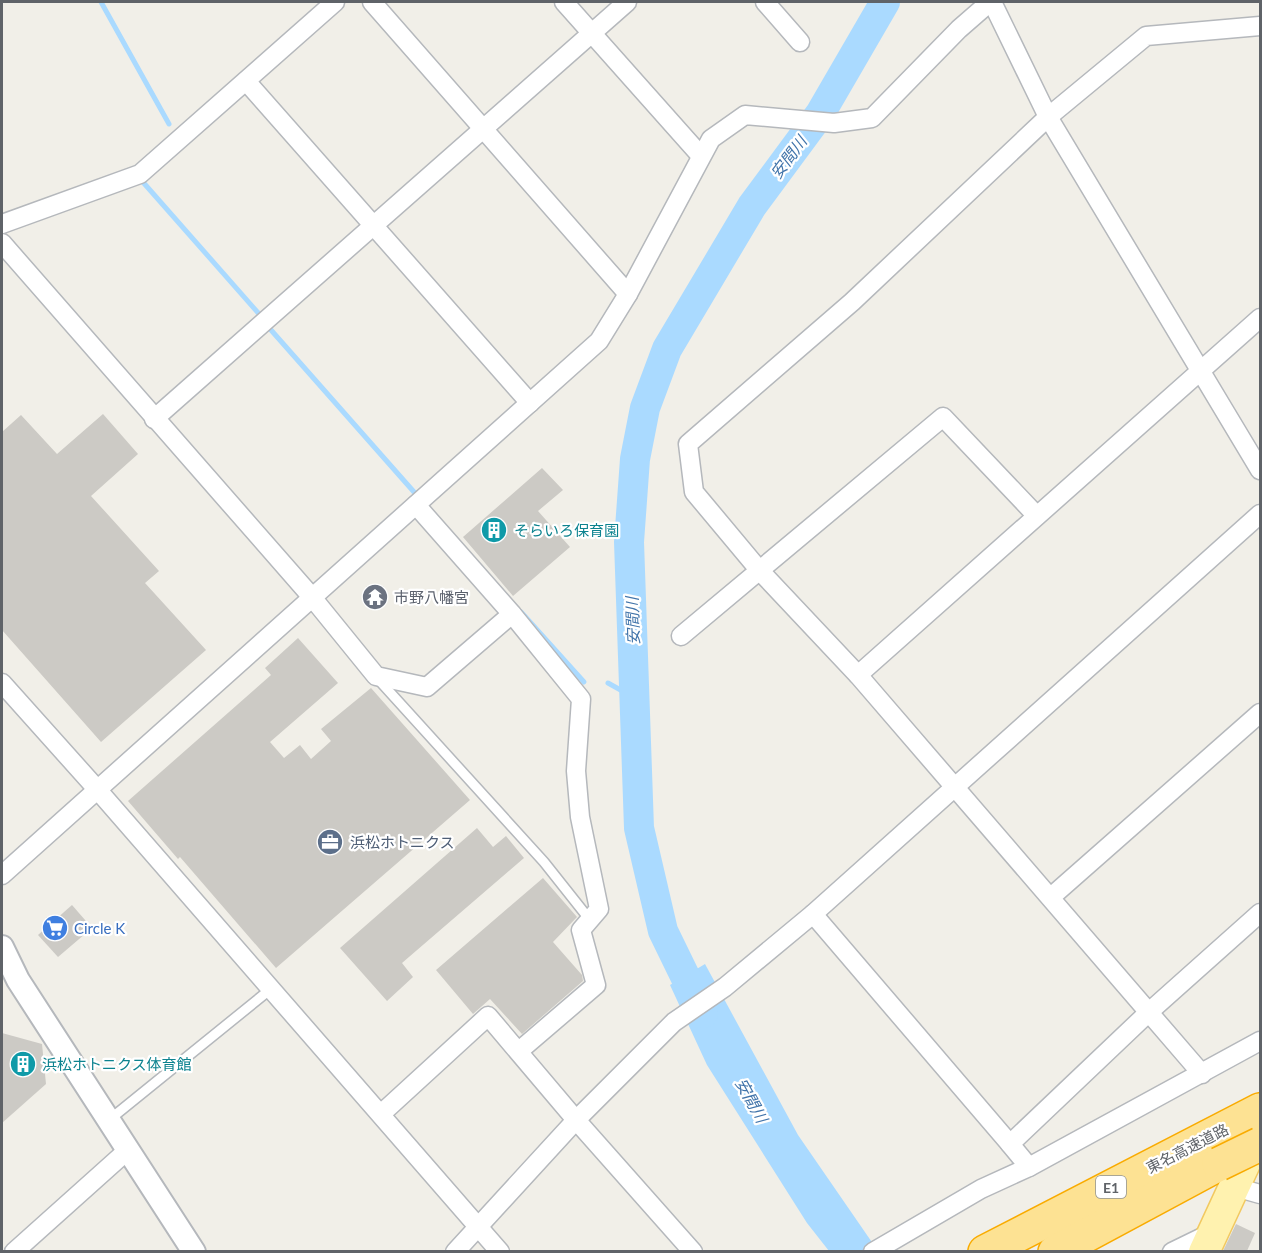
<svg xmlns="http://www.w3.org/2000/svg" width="1262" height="1253" viewBox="0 0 1262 1253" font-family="Lato,'Noto Sans JP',sans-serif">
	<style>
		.water { fill: #aadaff }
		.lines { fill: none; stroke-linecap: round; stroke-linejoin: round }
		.stream { stroke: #aadaff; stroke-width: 5 }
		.river { stroke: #aadaff; stroke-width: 30 }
		.building { fill: #cccac5 }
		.service-casing { stroke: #b5b8bc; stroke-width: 12 }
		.minor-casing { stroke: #b5b8bc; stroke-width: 21 }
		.tertiary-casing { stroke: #b5b8bc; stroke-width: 26 }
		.primary-casing { stroke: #f2c960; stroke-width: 33 }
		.motorway-casing { stroke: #f9ab00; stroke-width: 36 }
		.service { stroke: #fff; stroke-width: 9 }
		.minor { stroke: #fff; stroke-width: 18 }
		.tertiary { stroke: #fff; stroke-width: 22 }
		.primary { stroke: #fff2af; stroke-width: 30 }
		.motorway { stroke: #fde293; stroke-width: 33 }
		.motorway-bridge-casing { stroke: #f9ab00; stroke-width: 36; stroke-linecap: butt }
		.motorway-bridge { stroke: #fde293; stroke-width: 33 }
		.labels { text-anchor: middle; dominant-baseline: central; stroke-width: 4.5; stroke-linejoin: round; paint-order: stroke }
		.shield { fill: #fff; stroke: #8f9295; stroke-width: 1.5 }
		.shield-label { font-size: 14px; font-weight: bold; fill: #5f6368 }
		.culture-label { font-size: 15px; fill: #0d838f; stroke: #fff; text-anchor: start }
		.worship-label { font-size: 15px; fill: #5b616d; stroke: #fff; text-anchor: start }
		.service-label { font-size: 15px; fill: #4e5e75; stroke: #fff; text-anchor: start }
		.shop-label { font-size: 15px; fill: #366cbe; stroke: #fff; text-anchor: start }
		.street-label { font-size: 15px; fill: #5f6368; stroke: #fff }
		.water-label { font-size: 16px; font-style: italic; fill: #4174aa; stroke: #fff }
	</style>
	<rect width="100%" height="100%" fill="#f1efe8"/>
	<polygon class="water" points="705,964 798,1135 878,1251 829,1251 807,1223 707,1065 670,985"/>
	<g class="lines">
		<g class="stream">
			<polyline points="101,2 169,124"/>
			<polyline points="145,178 142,181 260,315"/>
			<polyline points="271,330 414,492"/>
			<polyline points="521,612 584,682"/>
			<polyline points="608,683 635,698"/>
		</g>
		<polyline class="river" points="703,1013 663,931 639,828 629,542 635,459 645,408 667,349 752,206 820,114 885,2"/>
	</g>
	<g class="building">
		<polygon points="103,414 138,454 91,496 159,571 145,583 206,650 101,742 2,630 2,432 21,415 57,454"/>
		<polygon points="542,468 563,490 538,511 570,547 513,596 463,537"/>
		<polygon points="298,638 338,683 270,742 284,758 300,745 311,759 331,741 321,729 371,688 470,800 276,968 180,857 178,859 128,801 271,675 265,668"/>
		<polygon points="477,828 493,847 506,836 524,858 402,963 413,977 387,1001 340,948"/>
		<polygon points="543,878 577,917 553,942 582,975 583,981 522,1034 490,999 473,1014 436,970"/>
		<polygon points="72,905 92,928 58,957 38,935"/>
		<polygon points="2,1033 42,1044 46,1084 2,1123"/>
		<polygon points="1236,1224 1255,1233 1247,1251 1223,1251"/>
	</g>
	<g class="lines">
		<g class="service-casing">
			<g id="service">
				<polyline points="377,678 544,862 590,920"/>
				<polyline points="109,1120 272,988"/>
			</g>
		</g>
		<g class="minor-casing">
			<g id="minor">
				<polyline points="372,2 628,294"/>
				<polyline points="564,2 701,156"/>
				<polyline points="765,2 800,42"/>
				<polyline points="992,2 1048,117 1260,470"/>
				<polyline points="246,81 530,403"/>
				<polyline points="2,224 140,174 335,2"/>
				<polyline points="2,243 311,596 376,676 427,687 512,614"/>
				<polyline points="154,419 627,2"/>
				<polyline points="416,505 512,614 581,699 576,771 580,817 599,909 581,930 596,985 519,1051"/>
				<polyline points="681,636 943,417 1036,515"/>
				<polyline points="858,675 1260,318"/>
				<polyline points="2,683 96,788 500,1252"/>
				<polyline points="2,875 599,341 628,294 711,139 745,115 834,123 872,118 959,29 990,2"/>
				<polyline points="1051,897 1260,713"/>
				<polyline points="813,914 1010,1144"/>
				<polyline points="1202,1074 858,675 760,571 694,492 688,444 852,302 1048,117 1146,36 1260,26"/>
				<polyline points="381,1114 488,1016 576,1120 693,1252"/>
				<polyline points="1029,1167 1010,1144 1149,1012 1260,913"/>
				<polyline points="1235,1187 1260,1194"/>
				<polyline points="14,1252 129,1149"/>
				<polyline points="455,1252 576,1120 674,1022 725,987 813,914 1260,514"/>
				<polyline points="873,1252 981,1189 1029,1167 1260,1041"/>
				<polyline points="1172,1252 1211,1233"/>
			</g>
		</g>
		<g class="tertiary-casing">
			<polyline id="tertiary" points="2,947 18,980 194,1252"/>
		</g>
		<g class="primary-casing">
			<polyline id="primary" points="1204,1252 1258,1135"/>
		</g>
		<g class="motorway-casing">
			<g id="motorway">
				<polyline points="985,1252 1260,1110"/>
				<polyline points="1055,1252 1219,1164"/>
			</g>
		</g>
		<use href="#service" class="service"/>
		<use href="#minor" class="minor"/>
		<use href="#tertiary" class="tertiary"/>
		<use href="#primary" class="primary"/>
		<use href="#motorway" class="motorway"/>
		<g class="motorway-bridge-casing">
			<polyline id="motorway-bridge" points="1219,1164 1260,1144"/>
		</g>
		<use href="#motorway-bridge" class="motorway-bridge"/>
	</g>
	<defs>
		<g id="building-disc" transform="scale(1.35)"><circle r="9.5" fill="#0f9aa8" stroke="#fff"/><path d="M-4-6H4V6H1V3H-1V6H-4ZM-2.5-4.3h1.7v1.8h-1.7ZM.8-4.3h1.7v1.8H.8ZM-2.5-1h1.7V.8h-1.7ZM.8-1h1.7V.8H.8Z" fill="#fff"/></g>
		<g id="temple-disc" transform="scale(1.35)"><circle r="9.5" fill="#6b7280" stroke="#fff"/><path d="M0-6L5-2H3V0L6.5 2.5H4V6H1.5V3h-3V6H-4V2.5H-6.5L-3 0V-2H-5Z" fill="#fff"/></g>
		<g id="office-disc" transform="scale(1.35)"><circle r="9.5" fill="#5c6f8a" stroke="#fff"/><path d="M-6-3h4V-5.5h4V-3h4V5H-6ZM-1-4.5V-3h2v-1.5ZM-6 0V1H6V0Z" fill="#fff"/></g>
		<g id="supermarket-disc" transform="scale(1.35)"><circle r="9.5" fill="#3f7fe0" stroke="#fff"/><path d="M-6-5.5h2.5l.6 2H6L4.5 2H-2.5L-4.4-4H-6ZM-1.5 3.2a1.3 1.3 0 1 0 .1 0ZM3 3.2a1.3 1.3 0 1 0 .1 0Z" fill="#fff"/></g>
	</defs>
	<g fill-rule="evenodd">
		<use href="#building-disc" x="494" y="530"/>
		<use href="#temple-disc" x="375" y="597"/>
		<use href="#office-disc" x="330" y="842"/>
		<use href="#supermarket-disc" x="55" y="928"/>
		<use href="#building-disc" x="23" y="1064"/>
	</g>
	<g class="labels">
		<rect class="shield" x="1096" y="1176" width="30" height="22" rx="4.5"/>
		<g class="shield-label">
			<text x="1111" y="1187">E1</text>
		</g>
		<g class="culture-label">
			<text x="514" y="530">そらいろ保育園</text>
			<text x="42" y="1064">浜松ホトニクス体育館</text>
		</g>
		<g class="worship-label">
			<text x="394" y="597">市野八幡宮</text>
		</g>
		<g class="service-label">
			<text x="350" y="842">浜松ホトニクス</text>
		</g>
		<g class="shop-label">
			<text x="74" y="928">Circle K</text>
		</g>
		<g class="street-label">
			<text transform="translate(1187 1148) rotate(-27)">東名高速道路</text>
		</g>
		<g class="water-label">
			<text transform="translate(788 157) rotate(-53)">安間川</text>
			<text transform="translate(632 621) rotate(-92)">安間川</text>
			<text transform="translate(752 1100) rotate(61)">安間川</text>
		</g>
	</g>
	<rect width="1262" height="1253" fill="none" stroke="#5f6368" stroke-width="6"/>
</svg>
